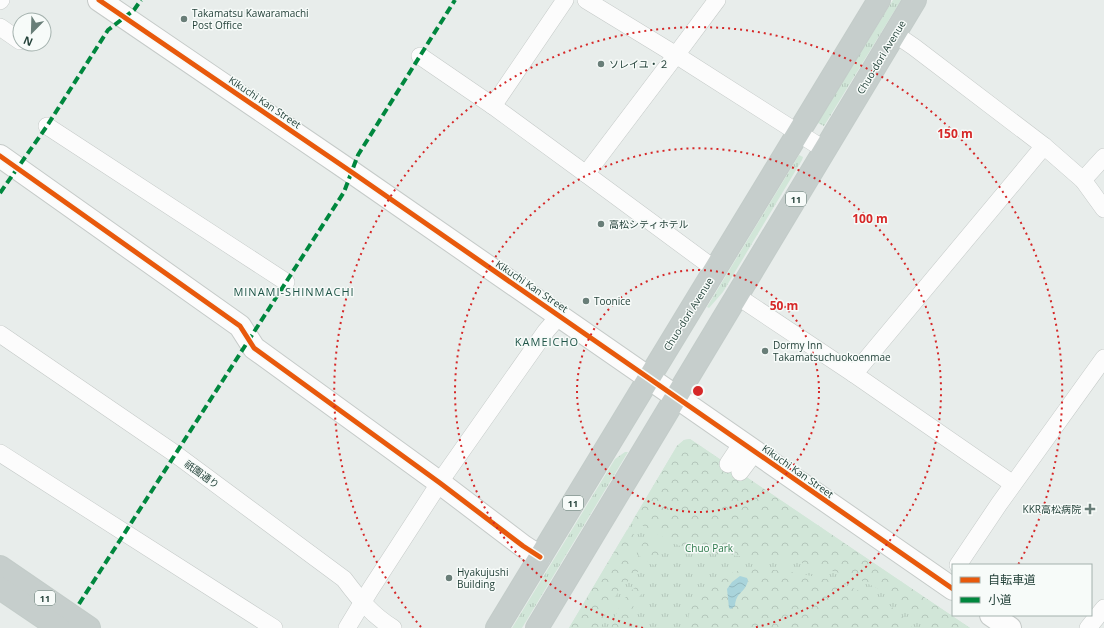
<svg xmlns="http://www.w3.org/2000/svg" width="1104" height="628" viewBox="0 0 1104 628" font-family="'Open Sans','Noto Sans JP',sans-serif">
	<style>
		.grass { fill: url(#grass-tufts) }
		.forest { fill: url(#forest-crowns) }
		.water { fill: url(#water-waves) }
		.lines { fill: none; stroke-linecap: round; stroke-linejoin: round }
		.minor-casing { stroke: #c5cac8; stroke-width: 18 }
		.tertiary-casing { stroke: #c5cac8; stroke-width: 24 }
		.trunk-casing { stroke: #c3ccc9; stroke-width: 24 }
		.minor { stroke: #fcfcfc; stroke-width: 17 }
		.tertiary { stroke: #fcfcfc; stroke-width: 22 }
		.trunk { stroke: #c6cecc; stroke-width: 22 }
		.quiet { stroke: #00873e; stroke-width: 4; stroke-dasharray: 8 4; stroke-linecap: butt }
		.cycleway-casing { stroke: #f7fbf9; stroke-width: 8 }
		.cycleway { stroke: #e8590c; stroke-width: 5 }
		.ring { fill: none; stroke: #d62828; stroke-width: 2; stroke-dasharray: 2 4 }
		.poi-dot { fill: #697e78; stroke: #f7fbf9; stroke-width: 1.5 }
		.labels { text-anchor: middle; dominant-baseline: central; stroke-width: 3; stroke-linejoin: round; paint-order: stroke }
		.shield { fill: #f7fbf9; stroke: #637a73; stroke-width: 1 }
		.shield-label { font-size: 9px; font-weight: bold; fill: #24423a }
		.poi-label { font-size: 10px; fill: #24423a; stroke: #f7fbf9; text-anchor: start }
		.street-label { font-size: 10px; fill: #24423a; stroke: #f7fbf9 }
		.park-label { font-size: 10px; fill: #2d7a4b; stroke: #f7fbf9 }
		.neighbourhood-label { font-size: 11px; letter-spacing: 1px; fill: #1f5548; stroke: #f7fbf9 }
		.centre { fill: #d62828; stroke: #f7fbf9; stroke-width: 2 }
		.ring-label { font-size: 12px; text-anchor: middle; font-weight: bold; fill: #d62828; stroke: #f7fbf9; stroke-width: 3; stroke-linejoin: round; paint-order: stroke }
	</style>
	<defs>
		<pattern id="grass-tufts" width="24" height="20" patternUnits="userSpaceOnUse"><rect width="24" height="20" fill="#d1e6d8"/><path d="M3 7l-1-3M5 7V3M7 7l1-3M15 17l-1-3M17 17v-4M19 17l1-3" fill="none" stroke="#b3c6ba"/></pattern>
		<pattern id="forest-crowns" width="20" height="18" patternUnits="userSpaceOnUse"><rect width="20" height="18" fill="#d1e6d8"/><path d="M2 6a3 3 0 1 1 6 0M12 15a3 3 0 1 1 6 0" fill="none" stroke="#b3c6ba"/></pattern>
		<pattern id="water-waves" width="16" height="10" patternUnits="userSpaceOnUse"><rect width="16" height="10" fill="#a9d4db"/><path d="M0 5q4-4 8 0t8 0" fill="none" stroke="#91b7bd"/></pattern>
	</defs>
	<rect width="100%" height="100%" fill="#e8edeb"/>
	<g class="grass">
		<polygon points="893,0 901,0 824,126 818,123 819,120"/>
		<polygon points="799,155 803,157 802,160 723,292 709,308 707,307"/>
		<polygon points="690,439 970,628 569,628 677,446 684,440"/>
		<polygon points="625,452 628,452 522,628 512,628 615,459"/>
	</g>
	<g class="forest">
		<polygon points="690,439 970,628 925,628 905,606 881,590 862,581 836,572 790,560 701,553 684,548 668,540 633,520 677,446 684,440"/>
		<path d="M627 530 639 538 627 556 644 566C621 587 610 598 601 628H569Z"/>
		<polygon points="647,537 665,549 654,565 636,554"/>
		<path d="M748 568 787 571 836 581 883 601 900 613 913 628H687C691 586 712 578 748 568Z"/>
		<path d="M649 582 650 585 636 600 628 620 631 622 628 628H611C617 610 628 584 649 582Z"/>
	</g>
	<path class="water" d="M740 576 747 578 748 581C744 594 736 592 735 606L731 609 729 608 727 589 732 582Z"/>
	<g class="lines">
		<g class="minor-casing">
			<g id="minor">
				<polyline points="586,0 676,55 825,150"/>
				<polyline points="0,1 1,0"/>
				<polyline points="0,27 20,41"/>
				<polyline points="895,34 914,47 1044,146 1083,180 1104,209"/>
				<polyline points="420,56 493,106 586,174 716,270"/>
				<polyline points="493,106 565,0"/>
				<polyline points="47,126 286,282"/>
				<polyline points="586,174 676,55 717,0"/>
				<polyline points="1083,180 1104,157"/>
				<polyline points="737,296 854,374 1013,484"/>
				<path d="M0 334 174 453 344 579C359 599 372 615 393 628"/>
				<polyline points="854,374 1044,146"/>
				<polyline points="0,453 274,628"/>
				<polyline points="728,464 742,443"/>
				<polyline points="740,472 755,452"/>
				<polyline points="958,565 999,504 1104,358"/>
				<polyline points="347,628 370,590 446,473 546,331 559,316"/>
				<polyline points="1088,628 1104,608"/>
			</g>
		</g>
		<g class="tertiary-casing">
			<g id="tertiary">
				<polyline points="99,0 353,173 953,589"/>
				<polyline points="0,156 240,326 254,348 440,483 523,546 540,557"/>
				<polyline points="991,615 1010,628"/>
			</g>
		</g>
		<g class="trunk-casing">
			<g id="trunk">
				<polyline points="0,567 89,628"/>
				<polyline points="0,588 59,628"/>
				<polyline points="497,628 879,0"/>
				<polyline points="537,628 915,0"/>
			</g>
		</g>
		<use href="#minor" class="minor"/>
		<use href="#tertiary" class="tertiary"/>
		<use href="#trunk" class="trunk"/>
		<g class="quiet">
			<polyline points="0,193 47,126 108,30 134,10 141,0"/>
			<polyline points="79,604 344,192 358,155 455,0"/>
		</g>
		<g class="cycleway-casing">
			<g id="cycleway">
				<polyline points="99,0 353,173 953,589"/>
				<polyline points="0,156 240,326 254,348 440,483 523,546 540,557"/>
			</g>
		</g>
		<use href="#cycleway" class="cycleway"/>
	</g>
	<g class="ring">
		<circle cx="698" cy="391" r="121"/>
		<path d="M643 628A243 243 0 1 1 753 628"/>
		<path d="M421 627A364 364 0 1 1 1018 565"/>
	</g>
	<g class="poi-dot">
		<circle cx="184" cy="19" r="4"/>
		<circle cx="601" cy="64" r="4"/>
		<circle cx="601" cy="224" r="4"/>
		<circle cx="586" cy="301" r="4"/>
		<circle cx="765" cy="351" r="4"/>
		<path d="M1088 503h4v4h4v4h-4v4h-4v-4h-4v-4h4z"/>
		<circle cx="449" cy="578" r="4"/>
	</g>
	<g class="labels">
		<g class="shield">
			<rect x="786" y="192" width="20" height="14" rx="3"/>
			<rect x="563" y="496" width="20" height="14" rx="3"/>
			<rect x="35" y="591" width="20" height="14" rx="3"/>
		</g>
		<g class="shield-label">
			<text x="796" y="199">11</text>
			<text x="573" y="503">11</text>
			<text x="45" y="598">11</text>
		</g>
		<g class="poi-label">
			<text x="192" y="13">Takamatsu Kawaramachi<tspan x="192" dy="12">Post Office</tspan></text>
			<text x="609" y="64">ソレイユ・２</text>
			<text x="609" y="224">高松シティホテル</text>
			<text x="594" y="301">Toonice</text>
			<text x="773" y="345">Dormy Inn<tspan x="773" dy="12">Takamatsuchuokoenmae</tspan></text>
			<text x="1081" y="509" text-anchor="end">KKR高松病院</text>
			<text x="457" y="572">Hyakujushi<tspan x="457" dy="12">Building</tspan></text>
		</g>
		<g class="street-label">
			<text transform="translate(881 57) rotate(-59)">Chuo-dori Avenue</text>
			<text transform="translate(265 102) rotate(34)">Kikuchi Kan Street</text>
			<text transform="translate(532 286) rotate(34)">Kikuchi Kan Street</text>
			<text transform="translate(688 314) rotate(-58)">Chuo-dori Avenue</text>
			<text transform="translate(798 471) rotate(35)">Kikuchi Kan Street</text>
			<text transform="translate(202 474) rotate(36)">祇園通り</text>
		</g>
		<g class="park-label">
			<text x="709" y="548">Chuo Park</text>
		</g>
		<g class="neighbourhood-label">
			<text x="294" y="291">MINAMI-SHINMACHI</text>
			<text x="547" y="341">KAMEICHO</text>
		</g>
	</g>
	<circle cx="698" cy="391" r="6" class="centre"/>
	<g class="ring-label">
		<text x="955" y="138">150 m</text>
		<text x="870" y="223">100 m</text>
		<text x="784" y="310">50 m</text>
	</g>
	<rect x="952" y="564" width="140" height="52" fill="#f7fbf9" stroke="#a3b1ad"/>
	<rect x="960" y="577" width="20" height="6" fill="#e8590c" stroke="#a3b1ad"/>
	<text x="988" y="584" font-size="12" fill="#24423a">自転車道</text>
	<rect x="960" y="597" width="20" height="6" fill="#00873e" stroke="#a3b1ad"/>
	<text x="988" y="604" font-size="12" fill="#24423a">小道</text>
	<g transform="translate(32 32) rotate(203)"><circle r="19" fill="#f7fbf9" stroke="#a3b1ad"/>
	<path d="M0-3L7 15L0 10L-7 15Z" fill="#697e78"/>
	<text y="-6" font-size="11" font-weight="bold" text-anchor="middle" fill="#24423a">N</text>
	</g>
</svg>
